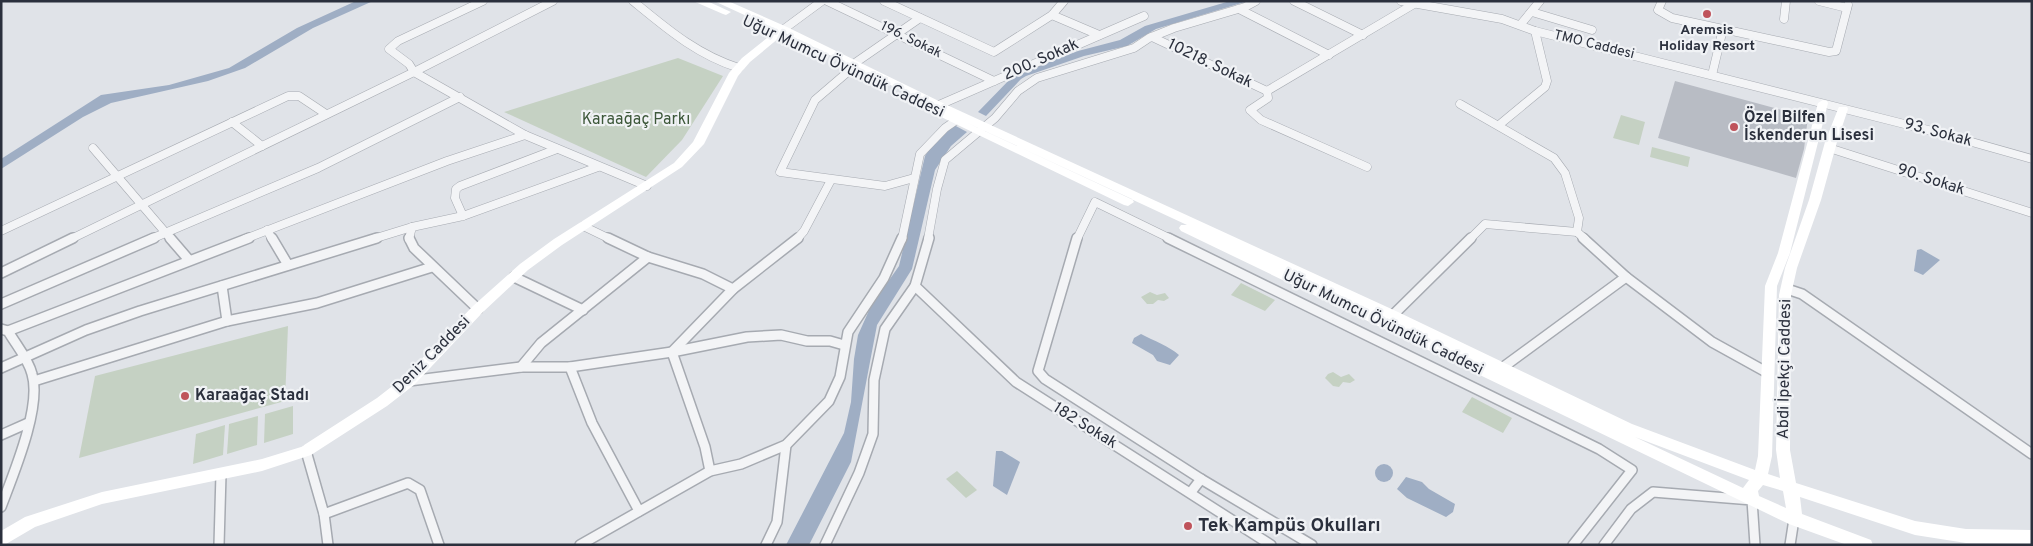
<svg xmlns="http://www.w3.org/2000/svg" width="2033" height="546" viewBox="0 0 2033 546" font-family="Overpass,sans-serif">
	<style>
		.green { fill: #c5d1c3 }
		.water { fill: #9faec4 }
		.building { fill: #b8bcc4 }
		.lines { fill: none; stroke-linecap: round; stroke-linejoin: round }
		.street-far1-casing { stroke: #a6aab1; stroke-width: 9 }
		.street-casing { stroke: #a6aab1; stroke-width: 12 }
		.street-far1 { stroke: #f3f4f6; stroke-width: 8 }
		.street { stroke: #f3f4f6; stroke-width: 9 }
		.secondary { fill: #fff; fill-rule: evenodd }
		.poi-dot { fill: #bf535b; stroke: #f0f2f5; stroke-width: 2 }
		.labels { text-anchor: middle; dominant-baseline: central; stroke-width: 4.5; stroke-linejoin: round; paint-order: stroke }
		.far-poi-label { font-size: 14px; font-weight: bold; fill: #2b303d; stroke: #f0f2f5 }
		.far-street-label { font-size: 14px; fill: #2b303d; stroke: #f0f2f5 }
		.street-label { font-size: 16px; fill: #2b303d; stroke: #f0f2f5 }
		.poi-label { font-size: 16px; font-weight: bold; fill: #2b303d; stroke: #f0f2f5; text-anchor: start }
		.park-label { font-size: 16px; fill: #3d583a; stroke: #f0f2f5 }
		.near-poi-label { font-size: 19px; font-weight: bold; fill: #2b303d; stroke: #f0f2f5; text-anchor: start }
	</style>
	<rect width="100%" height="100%" fill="#e0e3e8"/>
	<g class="green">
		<polygon points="678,58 723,76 682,140 646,177 504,112"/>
		<polygon points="1621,115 1645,122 1639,145 1613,138"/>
		<polygon points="1652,147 1690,157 1688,167 1650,157"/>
		<polygon points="1241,283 1275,300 1265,311 1231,295"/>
		<polygon points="1150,292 1157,295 1165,293 1169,298 1164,301 1158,300 1153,304 1147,304 1141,297"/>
		<polygon points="288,326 285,401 79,458 95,376"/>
		<polygon points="1333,372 1341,377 1349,374 1355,380 1350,383 1343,382 1339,387 1333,386 1325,378 1328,374"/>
		<polygon points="1472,397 1512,418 1503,433 1462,412"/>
		<polygon points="293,406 293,434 264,443 265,414"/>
		<polygon points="258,416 257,445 227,454 229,424"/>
		<polygon points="225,425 223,455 193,464 196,434"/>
		<polygon points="957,471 977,490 966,498 946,479"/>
	</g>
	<g class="water">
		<polygon points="356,1 373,1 313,28 245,68 208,81 111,103 83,117 1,169 1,159 101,95 169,85 229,68 297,28"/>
		<polygon points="1230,1 1248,1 1156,29 1127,46 1084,56 1026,76 1021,79 986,116 978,112 1013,76 1078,51 1120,40 1145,26"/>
		<polygon points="954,125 967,132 951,146 935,170 912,269 877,325 851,462 809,545 786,545 844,433 851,402 854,359 858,335 871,306 899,266 925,156 930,148"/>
		<polygon points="1921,249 1940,260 1923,275 1914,271 1917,250"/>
		<path d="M1141 334C1154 341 1169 346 1179 355L1170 365 1157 361 1153 355 1132 343 1134 338Z"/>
		<polygon points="996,451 1002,451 1020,462 1007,495 993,486"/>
		<circle cx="1384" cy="473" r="9"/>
		<polygon points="1406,477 1422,482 1429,489 1455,504 1453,512 1446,517 1407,498 1397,489"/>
	</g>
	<polygon class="building" points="1675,81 1808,117 1804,149 1796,178 1658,138"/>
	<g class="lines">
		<g class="street-far1-casing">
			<g id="street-far1">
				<polyline points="483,1 398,41 389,49 409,64 414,72 525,135 647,186"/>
				<path d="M633 1C666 28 697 55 739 68"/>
				<polyline points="827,1 994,81"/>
				<polyline points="884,1 994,52 1052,15 1064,1"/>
				<polyline points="1294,1 1363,35"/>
				<polyline points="1401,1 1502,19 1535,31 1940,133 2032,159"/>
				<polyline points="1662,1 1658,10 1672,18 1829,52 1836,51 1848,5"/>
				<polyline points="1819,1 1847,8"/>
				<polyline points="1239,9 1329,55"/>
				<polyline points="1532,12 1592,30"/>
				<polyline points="1052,15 1099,35"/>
				<polyline points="1784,19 1786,1"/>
				<polyline points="1521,24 1540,1"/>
				<polyline points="784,29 822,1"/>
				<polyline points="1152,37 1267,91"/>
				<polyline points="855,63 920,18"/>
				<polyline points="850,70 815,100 780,172 885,186 914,178"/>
				<polyline points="1712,75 1723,29"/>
				<polyline points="1267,91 1414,4"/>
				<polyline points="1267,91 1268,98 1250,110 1261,120 1367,167"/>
				<polyline points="1460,104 1554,158 1565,173 1579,218 1577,232 1585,239"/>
				<polyline points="939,105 1144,16"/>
				<polyline points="232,122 262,146"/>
				<polyline points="1499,125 1545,87 1547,81 1535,31"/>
				<polyline points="93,148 171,239"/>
				<polyline points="1829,148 2032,213"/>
				<polyline points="463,216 455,198 456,189 460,186 557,149"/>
				<polyline points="583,226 610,239"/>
				<polyline points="267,230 272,239"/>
				<polyline points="1,231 288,96 299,96 326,114"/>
				<polyline points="71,239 414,72 553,1"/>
				<polyline points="151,239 318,168 460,97"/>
				<polyline points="245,239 447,161 525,135"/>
				<polyline points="373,239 412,227 463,216 598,167"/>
				<polyline points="409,239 412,227"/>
				<polyline points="797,239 804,231 831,180"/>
				<polyline points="902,239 920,154 945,128 961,117"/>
				<polyline points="928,239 937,189 945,160 995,118 1018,91 1037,78 1134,48 1149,38 1174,28 1245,7 1256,1"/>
				<polyline points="1077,239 1095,202 1171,239"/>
				<polyline points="1470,239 1485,224 1577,232"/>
			</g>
		</g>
		<g class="street-casing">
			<g id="street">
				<polyline points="170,238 189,260"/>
				<polyline points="272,238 288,265"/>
				<polyline points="409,238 414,248 478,309"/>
				<polyline points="608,238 648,257 703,274 733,289"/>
				<polyline points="1077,238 1038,371 1045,379 1201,479 1191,492"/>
				<polyline points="1168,238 1599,449 1632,470 1573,545"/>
				<polyline points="1,273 73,238"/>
				<polyline points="514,277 583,310"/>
				<polyline points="1626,277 1712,342 1768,373"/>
				<polyline points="222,286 227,321"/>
				<polyline points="915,286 1016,382 1271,545"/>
				<polyline points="1787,289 1802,294 2032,454"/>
				<polyline points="1,304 154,238"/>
				<polyline points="1393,315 1471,238"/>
				<path d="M1 329 8 331C16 345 28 358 32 374 42 407 13 475 1 507"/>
				<polyline points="8,331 249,238"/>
				<polyline points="521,367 541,343 648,257"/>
				<polyline points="570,367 592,423 639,511"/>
				<polyline points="1,368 86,330 140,311 377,238"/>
				<polyline points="1502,368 1626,277 1583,238"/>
				<polyline points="34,381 227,321 317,303 432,267"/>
				<polyline points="409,381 521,367 570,367 672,352 747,337 781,335 807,341 830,341 844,345"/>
				<polyline points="1,435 28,423"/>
				<polyline points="306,451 324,514 328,545"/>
				<polyline points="710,471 705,447 672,352 733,289 798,238"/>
				<polyline points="1201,479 1312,545"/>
				<polyline points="324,514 408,483 420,490 439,545"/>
				<polyline points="219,545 221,474"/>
				<polyline points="580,545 710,471 741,464 786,445 829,401 840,377 848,332 884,278 902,238"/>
				<polyline points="766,545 777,522 786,445"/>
				<polyline points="825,545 859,473 873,434 874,380 885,329 915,286 929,238"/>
				<polyline points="1604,545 1631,509 1653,492 1752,500 1755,545"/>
				<polyline points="1790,545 1794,519"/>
			</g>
		</g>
		<use href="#street-far1" class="street-far1"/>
		<use href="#street" class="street"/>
		<g class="secondary">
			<polygon points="693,1 707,1 731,12 726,15 723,14"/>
			<path d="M714 1H728L787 27 947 105 1398 312 1632 424 1755 470 1758 456 1765 286 1778 253 1818 103 1823 100 1827 101 1828 103 1790 253 1777 286 1772 456 1768 474 1780 478 1776 450 1779 295 1785 268 1809 200 1825 142 1838 109 1839 107H1847L1848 109 1837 142 1821 200 1797 268 1791 295 1790 450 1796 483 1915 521 1966 529 2032 530V544L1966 543 1915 535 1800 497 1802 514 1871 540 1873 545H1847L1789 524 1181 231 1179 228 1181 225H1187L961 120 1132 199 1134 202 1128 206 1124 205 937 115 936 113 941 110 785 33 750 62 738 76 704 144 682 167 562 245 528 270 483 312 414 385 387 406 311 455 262 471 102 504 35 527 6 544 1 545V531L25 517 102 492 262 459 301 447 377 398 404 377 473 306 520 264 554 239 674 163 693 142 729 73 742 58 777 30ZM1635 437 1749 480 1743 488ZM1763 485 1783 491 1786 508 1759 496 1758 491Z"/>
		</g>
	</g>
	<g class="poi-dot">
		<circle cx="1707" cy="14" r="5"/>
		<circle cx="1734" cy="127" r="5"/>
		<circle cx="185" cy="396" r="5"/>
		<circle cx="1188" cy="526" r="5"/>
	</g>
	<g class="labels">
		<g class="far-poi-label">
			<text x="1707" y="30">Aremsis<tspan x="1707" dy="16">Holiday Resort</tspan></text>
		</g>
		<g class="far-street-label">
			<text transform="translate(911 40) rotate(26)">196. Sokak</text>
			<text transform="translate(1594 45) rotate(14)">TMO Caddesi</text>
		</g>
		<g class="street-label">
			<text transform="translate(1041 60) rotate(-24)">200. Sokak</text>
			<text transform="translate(1210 64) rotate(26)">10218. Sokak</text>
			<text transform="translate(843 67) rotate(25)">Uğur Mumcu Övündük Caddesi</text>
			<text transform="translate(1938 133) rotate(15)">93. Sokak</text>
			<text transform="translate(1931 180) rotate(18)">90. Sokak</text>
			<text transform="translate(1383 323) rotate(26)">Uğur Mumcu Övündük Caddesi</text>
			<text transform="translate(432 355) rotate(-45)">Deniz Caddesi</text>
			<text transform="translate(1785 369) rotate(-89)">Abdi İpekçi Caddesi</text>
			<text transform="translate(1085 426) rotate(32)">182 Sokak</text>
		</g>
		<g class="poi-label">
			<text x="1744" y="118">Özel Bilfen<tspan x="1744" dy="18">İskenderun Lisesi</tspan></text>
			<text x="195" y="396">Karaağaç Stadı</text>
		</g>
		<g class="park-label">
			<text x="636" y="120">Karaağaç Parkı</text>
		</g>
		<g class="near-poi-label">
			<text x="1198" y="526">Tek Kampüs Okulları</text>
		</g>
	</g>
	<rect width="2033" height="546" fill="none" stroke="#2b303d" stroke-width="5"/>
</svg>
